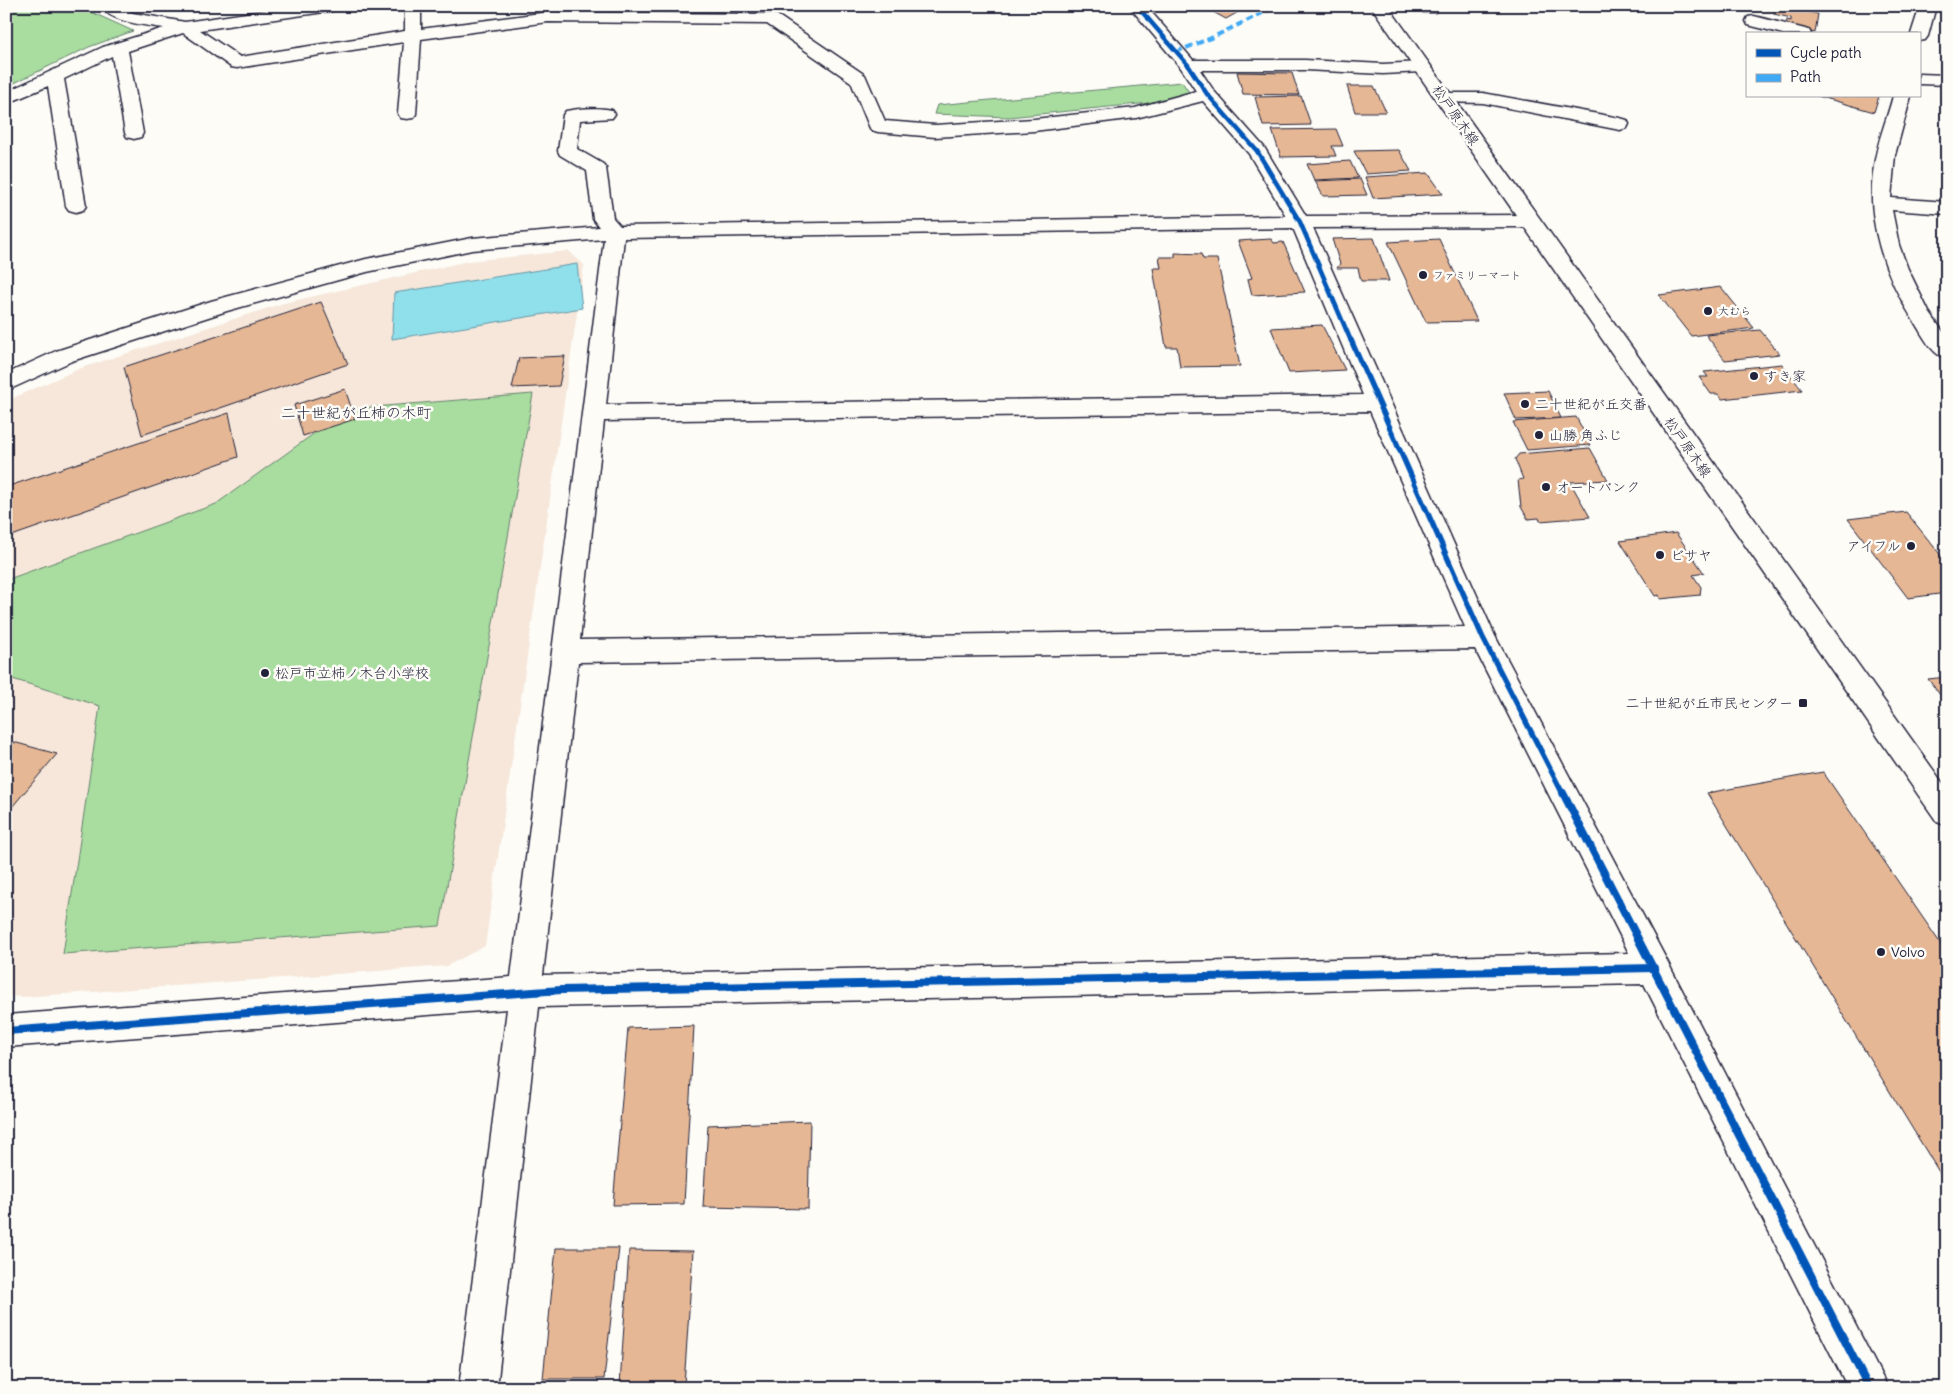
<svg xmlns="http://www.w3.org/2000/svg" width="1953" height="1394" viewBox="0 0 1953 1394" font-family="Delius,'Klee One',sans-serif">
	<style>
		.built { fill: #f6e7da }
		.green { fill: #a8dd9f; stroke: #65806d }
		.water { fill: #90e0eb; stroke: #6494a5 }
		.building { fill: #e5b795; stroke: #22223b }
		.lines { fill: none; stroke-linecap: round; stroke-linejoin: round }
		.minor-casing { stroke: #22223b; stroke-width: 3 }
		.major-casing { stroke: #22223b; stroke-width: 3 }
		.minor { fill: #fdfcf7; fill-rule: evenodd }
		.major { fill: #fdfcf7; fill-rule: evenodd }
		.quiet { stroke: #3fa9f5; stroke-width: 4; stroke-dasharray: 7 4; stroke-linecap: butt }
		.cycleway-far2-casing { stroke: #fdfcf7; stroke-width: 6 }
		.cycleway-far1-casing { stroke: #fdfcf7; stroke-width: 9 }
		.cycleway-casing { stroke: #fdfcf7; stroke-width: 11 }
		.cycleway-far2 { stroke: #0057b8; stroke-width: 4.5 }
		.cycleway-far1 { stroke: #0057b8; stroke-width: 5.5 }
		.cycleway { stroke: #0057b8; stroke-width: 8 }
		.poi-dot { fill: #22223b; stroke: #fdfcf7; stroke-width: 2 }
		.labels { text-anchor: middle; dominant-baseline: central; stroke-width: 5; stroke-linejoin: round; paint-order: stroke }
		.far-poi-label { font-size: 11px; fill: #22223b; stroke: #fdfcf7; text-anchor: start }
		.street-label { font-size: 14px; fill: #22223b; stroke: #fdfcf7 }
		.poi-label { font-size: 14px; fill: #22223b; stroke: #fdfcf7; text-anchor: start }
		.neighbourhood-label { font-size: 15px; fill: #22223b; stroke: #fdfcf7 }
	</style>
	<rect width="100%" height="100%" fill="#fdfcf7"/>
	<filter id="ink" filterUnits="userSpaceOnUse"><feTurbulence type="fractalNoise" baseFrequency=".02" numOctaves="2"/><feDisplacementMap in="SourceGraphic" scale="10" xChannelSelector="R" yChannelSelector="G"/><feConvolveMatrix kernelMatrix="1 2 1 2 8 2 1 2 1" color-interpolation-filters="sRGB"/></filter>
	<g filter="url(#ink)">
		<polygon class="built" points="569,251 584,265 485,946 447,966 24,997 6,996 6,401 81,368 284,303 468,261"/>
		<g class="green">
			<polygon points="6,6 78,6 133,31 89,47 6,87"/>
			<polygon points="1182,82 1189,92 1149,103 1009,117 934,114 937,105"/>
			<polygon points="533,394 440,926 63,954 100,706 6,677 6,580 216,504 348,409"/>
		</g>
		<polygon class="water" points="577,264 582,308 392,339 394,293"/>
		<g class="building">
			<polygon points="1202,6 1249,6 1226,19"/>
			<polygon points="1776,6 1818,14 1815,33 1786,26 1787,20 1791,21 1791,18 1774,14"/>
			<polygon points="1237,72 1292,73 1299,95 1243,94"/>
			<polygon points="1347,86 1374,86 1386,112 1355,112"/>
			<polygon points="1301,96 1311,125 1263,126 1255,97"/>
			<polygon points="1818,96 1879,96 1874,112"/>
			<polygon points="1336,129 1343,146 1332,146 1336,156 1281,157 1272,130"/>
			<polygon points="1399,150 1411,171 1366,174 1354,151"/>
			<polygon points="1350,161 1358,178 1314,180 1307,164"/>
			<polygon points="1428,173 1443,194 1373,198 1365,177"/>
			<polygon points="1360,179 1367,195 1323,196 1315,181"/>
			<polygon points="1374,238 1389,281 1361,281 1358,268 1337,268 1340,264 1332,239"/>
			<polygon points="1271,239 1274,243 1283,242 1305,292 1252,295 1248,279 1252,278 1238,241"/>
			<polygon points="1439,239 1477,321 1426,322 1388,242"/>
			<polygon points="1175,253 1201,254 1203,259 1217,259 1240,366 1180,367 1177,347 1166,347 1153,268 1161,268 1159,257 1175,257"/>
			<polygon points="1721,287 1754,328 1691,336 1659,295"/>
			<polygon points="321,302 348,364 142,435 124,367"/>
			<polygon points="1322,325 1345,370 1289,373 1271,328"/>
			<polygon points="1760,330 1780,354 1725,360 1706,335"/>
			<polygon points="565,356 559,386 512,388 519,358"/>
			<polygon points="1782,364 1802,390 1722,399 1718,394 1711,394 1699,377 1708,377 1704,372"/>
			<polygon points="345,389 355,419 303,436 294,405"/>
			<polygon points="1548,391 1561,418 1516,420 1504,393"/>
			<polygon points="229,413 238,457 6,538 6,487"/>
			<polygon points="1576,417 1591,445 1527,450 1513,422"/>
			<polygon points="1590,448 1608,480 1570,482 1590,517 1540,521 1539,518 1528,519 1521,507 1518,480 1523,479 1515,459 1519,454"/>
			<polygon points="1906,512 1947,563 1947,593 1908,598 1848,519"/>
			<polygon points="1676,533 1704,573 1693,575 1701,587 1700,595 1660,599 1659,595 1655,596 1620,541"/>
			<polygon points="1947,677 1947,688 1945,688 1947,704 1928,679"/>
			<polygon points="6,740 57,754 6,814"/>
			<polygon points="1823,772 1947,953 1947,1185 1707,793"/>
			<polygon points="694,1026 684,1204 613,1205 628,1028"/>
			<polygon points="810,1121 808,1209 703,1207 708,1125"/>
			<polygon points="556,1248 619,1248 604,1379 543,1379"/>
			<polygon points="629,1250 693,1251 684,1385 620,1385"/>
		</g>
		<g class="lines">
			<g class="minor-casing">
				<g id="minor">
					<path d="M100 6H121L133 13 185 22 295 6H339L337 10 331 11 200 30 240 57 405 31V6H421V29L548 12 771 14 777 15 865 75 885 121 935 125 1034 119 1135 108 1196 91 1181 68 1129 6H1146L1193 60H1305L1383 64 1422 62 1428 63 1431 67 1428 71 1422 72 1383 74 1305 70H1200L1214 91 1264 147 1306 216 1529 215 1536 217 1539 221 1536 225 1529 227 1313 228 1495 636 1665 957 1888 1388H1848L1644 984 539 1007 497 1388H459L507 1009 6 1047V1015L511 977 604 239 472 250 367 272 227 311 72 361 6 391V374L56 351 211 301 366 259 472 238 599 227 593 219 587 171 560 155 558 151 563 115 566 111C579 108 599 107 612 110L615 114 612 118 580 120 577 149 603 164 606 168 613 218 620 226 1286 216 1249 154 1203 101 1136 118 1034 131 935 137 878 132 871 130 869 126 851 82 767 24 548 22 421 39 416 114 413 118 407 119 401 118 398 114 404 42 237 68 231 67 183 33 128 51 143 133 141 137 134 139 127 137 125 133 112 56 64 79 86 206 83 210 76 212 69 210 66 206 48 86 6 104V92L103 47 164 28C145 25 112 23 100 6ZM1293 228 1363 395 606 405 624 238ZM1370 411 1465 627 580 640 604 421ZM1475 649 1629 953 543 975 578 662Z"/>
					<polygon points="1420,6 1436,6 1437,8 1435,12 1423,12"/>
					<polygon points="1920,6 1936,6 1928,36 1925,40 1919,41 1919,34 1911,34"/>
					<polygon points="1754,16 1809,30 1811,34 1783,34 1748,25 1746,21 1748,17"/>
					<polygon points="1919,74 1947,75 1947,85 1919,84"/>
					<polygon points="1444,93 1483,93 1620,118 1627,120 1629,124 1627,128 1620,130 1483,103 1438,102 1435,98 1438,94"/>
					<path d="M1893 96H1911L1895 155 1891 198 1947 202V214L1892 210 1899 245 1908 269 1929 312 1947 337V359C1932 355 1923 336 1915 323 1885 277 1865 220 1874 166 1877 142 1887 119 1893 96Z"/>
				</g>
			</g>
			<g class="major-casing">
				<polygon id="major" points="1371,6 1388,6 1947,789 1947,826 1937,822"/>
			</g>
			<use href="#minor" class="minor"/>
			<use href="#major" class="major"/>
			<polyline class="quiet" points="1176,52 1211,38 1277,6"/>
			<g class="cycleway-far2-casing">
				<polyline id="cycleway-far2" points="1137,6 1188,65 1207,94 1257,151 1300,222 1351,341"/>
			</g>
			<g class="cycleway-far1-casing">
				<polyline id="cycleway-far1" points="1351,340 1483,638 1563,794"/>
			</g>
			<g class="cycleway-casing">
				<g id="cycleway">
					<polyline points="1563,793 1869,1388"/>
					<polyline points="6,1031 561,990 1654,968"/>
				</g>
			</g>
			<use href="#cycleway-far2" class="cycleway-far2"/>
			<use href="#cycleway-far1" class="cycleway-far1"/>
			<use href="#cycleway" class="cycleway"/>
		</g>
	</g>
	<g class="poi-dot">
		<circle cx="1423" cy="275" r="5"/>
		<circle cx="1708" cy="311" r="5"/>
		<circle cx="1754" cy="376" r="5"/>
		<circle cx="1525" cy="404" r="5"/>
		<circle cx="1539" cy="435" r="5"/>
		<circle cx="1546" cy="487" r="5"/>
		<circle cx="1911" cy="546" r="5"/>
		<circle cx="1660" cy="555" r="5"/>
		<circle cx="265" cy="673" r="5"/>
		<rect x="1798" y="698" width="10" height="10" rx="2.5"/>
		<circle cx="1881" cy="952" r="5"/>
	</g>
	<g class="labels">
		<g class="far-poi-label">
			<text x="1433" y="275">ファミリーマート</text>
			<text x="1718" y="311">大むら</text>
		</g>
		<g class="street-label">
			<text transform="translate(1456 115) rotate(55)">松戸原木線</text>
			<text transform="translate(1688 447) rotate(55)">松戸原木線</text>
		</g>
		<g class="poi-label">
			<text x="1764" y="376">すき家</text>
			<text x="1535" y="404">二十世紀が丘交番</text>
			<text x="1549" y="435">山勝 角ふじ</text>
			<text x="1556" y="487">オートバンク</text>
			<text x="1901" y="546" text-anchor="end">アイフル</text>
			<text x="1670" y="555">ビサヤ</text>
			<text x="275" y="673">松戸市立柿ノ木台小学校</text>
			<text x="1793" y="703" text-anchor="end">二十世紀が丘市民センター</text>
			<text x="1891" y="952">Volvo</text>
		</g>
		<g class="neighbourhood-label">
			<text x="356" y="412">二十世紀が丘柿の木町</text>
		</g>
	</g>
	<rect width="1953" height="1394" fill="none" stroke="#fdfcf7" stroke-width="25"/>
	<rect x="12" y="12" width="1928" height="1369" fill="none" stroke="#22223b" stroke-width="2" filter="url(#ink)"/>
	<rect x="1746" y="32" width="175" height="65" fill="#fdfcf7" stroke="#a5a5ac"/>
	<rect x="1756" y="49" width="25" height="8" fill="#0057b8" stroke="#a5a5ac"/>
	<text x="1790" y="58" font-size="15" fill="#22223b">Cycle path</text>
	<rect x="1756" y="74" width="25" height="8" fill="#3fa9f5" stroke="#a5a5ac"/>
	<text x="1790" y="82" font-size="15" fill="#22223b">Path</text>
</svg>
